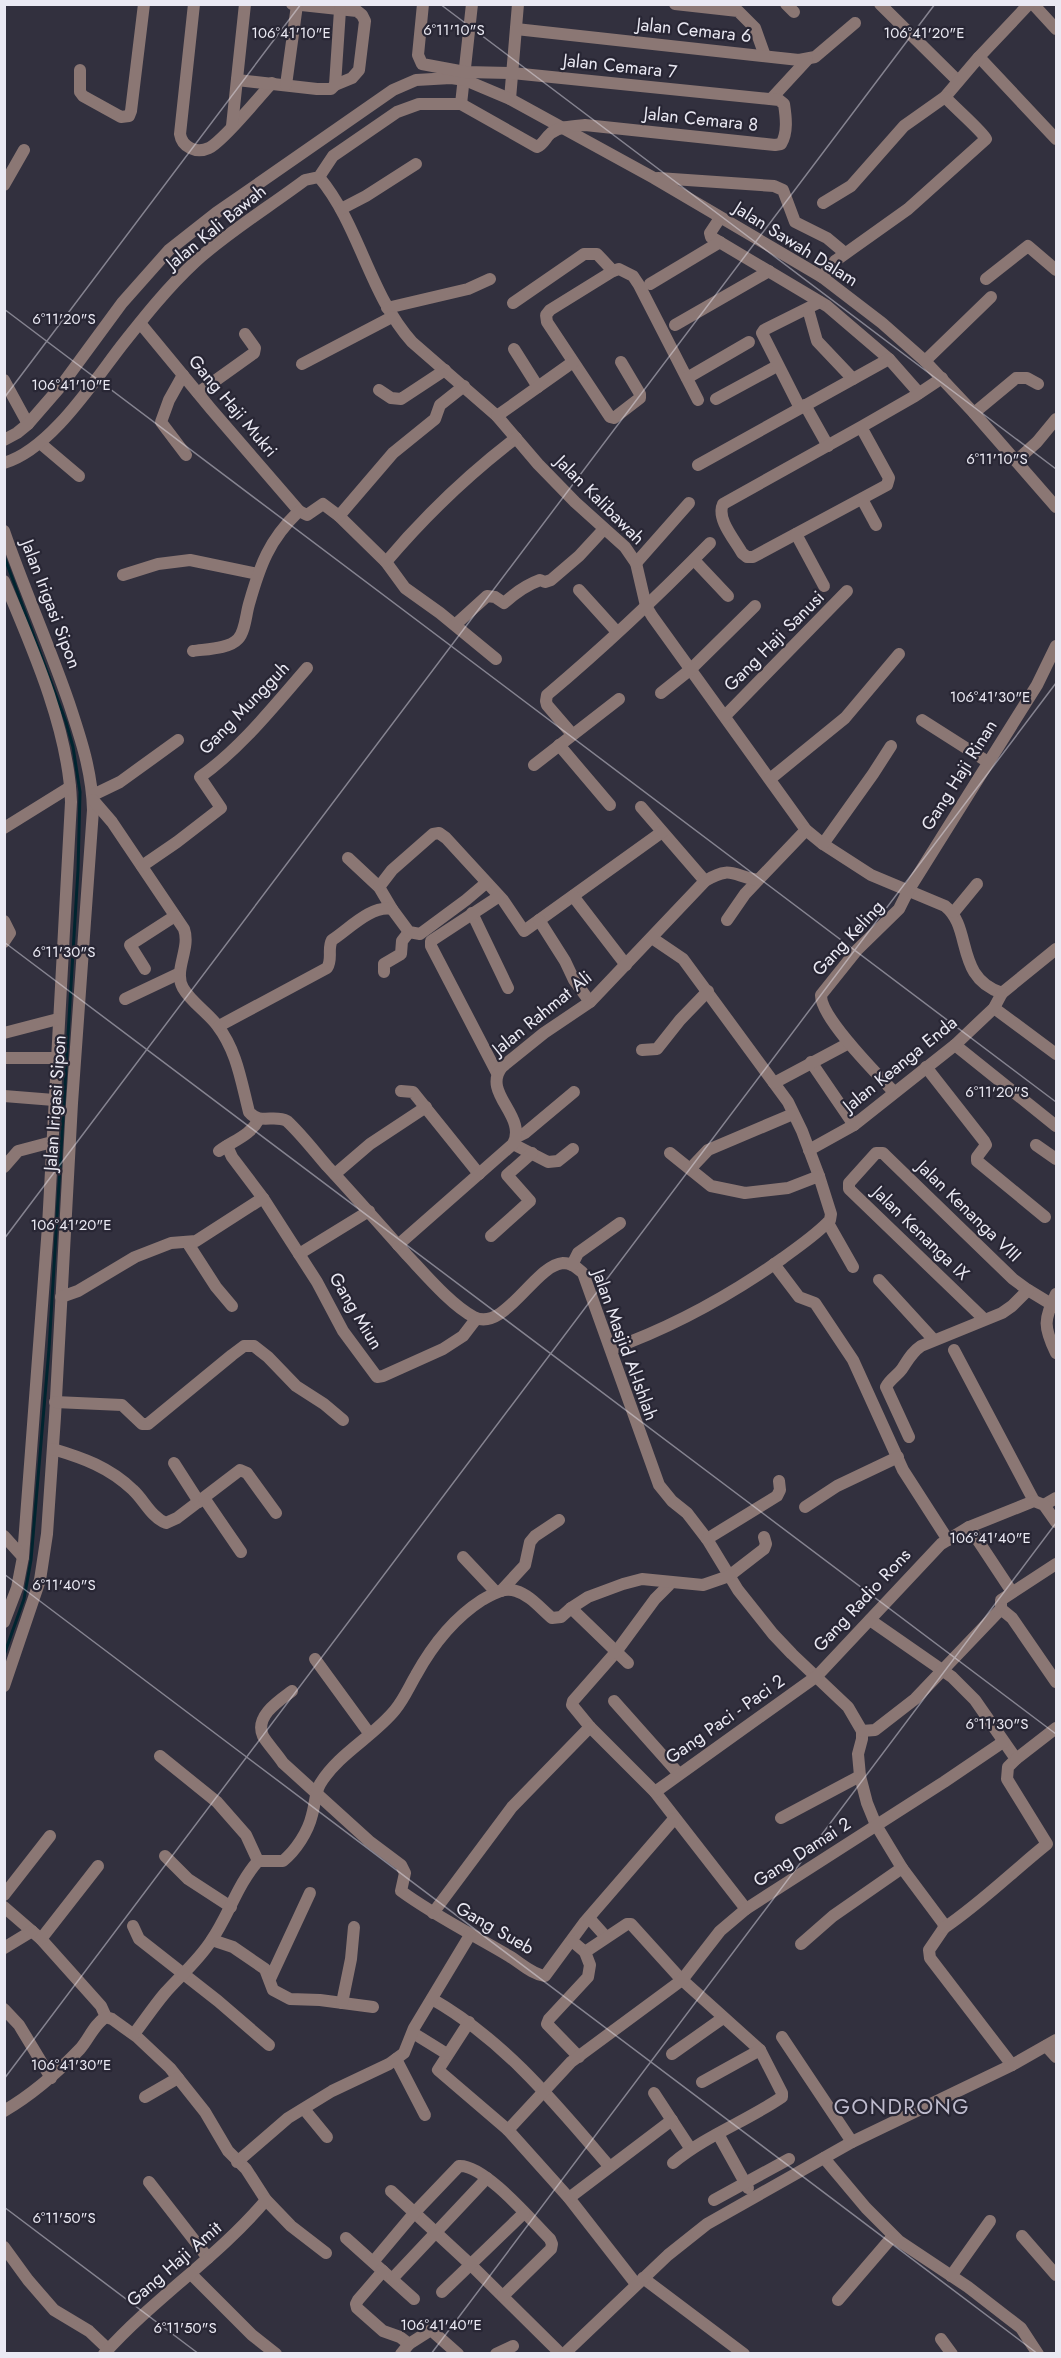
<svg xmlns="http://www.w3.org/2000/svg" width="1061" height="2358" viewBox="0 0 1061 2358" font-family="Jost,sans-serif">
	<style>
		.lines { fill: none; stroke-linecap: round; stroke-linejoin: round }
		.stream { stroke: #00242f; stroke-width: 3 }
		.minor { stroke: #8b7774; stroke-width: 12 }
		.ticks { fill: none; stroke: #eae9f3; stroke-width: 1.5; stroke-opacity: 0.45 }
		.labels { text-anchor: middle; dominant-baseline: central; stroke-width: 4.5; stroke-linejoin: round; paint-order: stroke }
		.street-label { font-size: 18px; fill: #eae9f3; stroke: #282634 }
		.quarter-label { font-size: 21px; letter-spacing: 1.5px; fill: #bebbcd; stroke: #282634 }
		.ticks-label { font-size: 15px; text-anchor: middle; fill: #eae9f3; stroke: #282634; stroke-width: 4.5; stroke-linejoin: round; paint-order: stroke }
	</style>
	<rect width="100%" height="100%" fill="#32303e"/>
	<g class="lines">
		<polyline class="stream" points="4,556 66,722 73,747 80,792 78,870 49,1349 31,1560 24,1599 4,1655"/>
		<g class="minor">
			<path d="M194 4 180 134C182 147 196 154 209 148 223 141 259 97 272 83"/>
			<polyline points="292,4 357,11 362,15 365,21 359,70 352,78 335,85"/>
			<polyline points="675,4 738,11 755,28 765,56"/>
			<polyline points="786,4 794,12"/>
			<polyline points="880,4 958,81"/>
			<polyline points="1033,4 1056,29"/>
			<polyline points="516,29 799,60 815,57 855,23"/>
			<polyline points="979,57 1056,139"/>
			<polyline points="80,70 80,92 83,96 121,117 129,116 131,111 144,4"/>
			<polyline points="237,80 317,89 331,89 335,85 340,10"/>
			<polyline points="286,85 297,5"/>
			<polyline points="510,99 518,4"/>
			<polyline points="771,99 807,60"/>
			<polyline points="461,104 472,4"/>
			<polyline points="232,126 245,4"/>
			<path d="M319 177C360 226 369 294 412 342L497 416 538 464 575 502 625 547 636 563 646 606 652 616 806 830 823 844 871 875 945 906C973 928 954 977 1002 993L1056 949"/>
			<polyline points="658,178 774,186 783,190 795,222 827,238 845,253"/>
			<polyline points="4,185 24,150"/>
			<polyline points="823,203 851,186 904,126 945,97 979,57 1029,4"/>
			<polyline points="341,209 366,196 416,164"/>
			<polyline points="720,218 710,233 711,237 827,306 889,359 919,393"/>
			<path d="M822 277 835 261 908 209 986 139C983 132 953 106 945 97"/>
			<polyline points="986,279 1028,246 1056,270"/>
			<polyline points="650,284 720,242"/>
			<polyline points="513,303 584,254 597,254 613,271"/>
			<polyline points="387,308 468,289 490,279"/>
			<polyline points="808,309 817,341 853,379"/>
			<polyline points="140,323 211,409 299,511"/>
			<polyline points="675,325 769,271"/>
			<polyline points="514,349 538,387"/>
			<polyline points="925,361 991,297"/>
			<polyline points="621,362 640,394 640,398 614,418 610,417 547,322 546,315 550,310 613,271 619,269 633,276 639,285 698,400"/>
			<polyline points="302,364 392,317"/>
			<polyline points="183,375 169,400 161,422 186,455"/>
			<polyline points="687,378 749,342"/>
			<polyline points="4,380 28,424"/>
			<polyline points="379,390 391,398 401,399 445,370"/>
			<polyline points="198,393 254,353 255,348 245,334"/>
			<polyline points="716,399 777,366"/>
			<polyline points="805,405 828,446"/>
			<polyline points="800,408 762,333 764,330 820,302"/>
			<polyline points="974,413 1016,378 1027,378 1038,384"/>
			<polyline points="497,416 573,362"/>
			<path d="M861 427 889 478 887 485 753 557H747L742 553C735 540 716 519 723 504L861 427 915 396 942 378"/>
			<polyline points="4,440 17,433 28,424 61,386 122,303 169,250 216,213 393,90 416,80 451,78 465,80 510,99 654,178 822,277 882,323 925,361 974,413 1056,507"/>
			<polyline points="40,443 79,476"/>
			<polyline points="1016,461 1037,442 1056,419"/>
			<path d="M4 463C50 450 94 381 122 345 145 316 168 287 195 262 228 232 269 207 305 180L319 177 333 156 397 112 419 104H461L537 147C544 144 545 138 551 133 561 126 574 126 585 125L775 145 781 144C788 133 786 117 784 104L779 100 512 73 465 72 422 64 418 55 423 4"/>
			<polyline points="698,465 889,359"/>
			<polyline points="862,499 876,525"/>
			<polyline points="339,516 386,562 405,588 440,613 496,659"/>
			<path d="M4 531C24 589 49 645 69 703 81 739 92 772 93 810L72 1103 55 1417 47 1534 40 1580 4 1686"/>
			<polyline points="796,534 824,586"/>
			<polyline points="694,560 728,596"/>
			<path d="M386 562C424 517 469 474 516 438"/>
			<polyline points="636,563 689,503"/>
			<polyline points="123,575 158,564 190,560 258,574"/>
			<path d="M4 581C32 647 69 731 71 802L48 1226 23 1557 17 1588 4 1622"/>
			<polyline points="579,590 617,632"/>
			<path d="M455 625 487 596 495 597 504 603C515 593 526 585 540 580L545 582 551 580 579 556 604 529"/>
			<path d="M193 651C206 649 229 649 238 639 245 632 246 614 249 604 260 565 269 540 299 511L307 515 323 504 339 516 393 453 435 419 440 405 464 386"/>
			<polyline points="661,693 691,669 755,606"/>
			<polyline points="725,716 847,591"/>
			<polyline points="922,720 988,762"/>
			<path d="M572 734 547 705 546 701 547 695C604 647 658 596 710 543"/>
			<polyline points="559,745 610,805"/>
			<polyline points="534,765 619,699"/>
			<polyline points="770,779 845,718 899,654"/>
			<polyline points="93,795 120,782 178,740"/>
			<path d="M93 800 112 822 184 929C191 949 173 970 183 988 191 1002 207 1012 217 1025 237 1051 241 1081 249 1112 260 1125 274 1114 287 1121 302 1135 314 1151 327 1166 354 1195 380 1225 407 1255 424 1273 452 1306 474 1317 504 1333 535 1265 563 1263 572 1263 577 1268 583 1273L659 1485 672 1501 687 1513 707 1539 738 1590 773 1634 792 1654 848 1707 862 1731V1739L858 1754 860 1776 867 1803 876 1825 902 1868 943 1923 944 1928 929 1950 930 1958 1012 2065"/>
			<polyline points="641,807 705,881"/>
			<polyline points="4,828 70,787"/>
			<polyline points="823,844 873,774 891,746"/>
			<polyline points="348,858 379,887 392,909"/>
			<path d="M142 866 177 842 221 808 200 777C241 748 274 706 307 668"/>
			<polyline points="379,887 392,870 433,834 439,833 446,838 503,900 524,931 662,832"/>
			<polyline points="573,896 626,965"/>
			<polyline points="954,912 977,884"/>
			<polyline points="472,913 508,988"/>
			<polyline points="539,920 565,961 574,980 590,1002"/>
			<polyline points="727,920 745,894 806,830"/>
			<polyline points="4,921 10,933 4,942"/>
			<polyline points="652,938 683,959 788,1102 802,1131 819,1176"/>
			<polyline points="145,969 130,945 175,916"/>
			<polyline points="384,972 384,964 401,954 402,941 409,932"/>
			<polyline points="125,999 180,973"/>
			<polyline points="994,1008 1056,1054"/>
			<path d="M219 1026 327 968C333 959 327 949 332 940 349 929 371 905 392 909L409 932 420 934 466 900 486 883"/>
			<polyline points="4,1033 58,1019"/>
			<polyline points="955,1045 1056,1126"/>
			<polyline points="642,1050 657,1049 680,1020 708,991"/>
			<polyline points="4,1058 56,1058"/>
			<polyline points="811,1062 854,1125"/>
			<polyline points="926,1067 984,1141 986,1145 977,1157 977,1161 1045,1217"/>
			<polyline points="497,1073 431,946 431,941 498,897"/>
			<polyline points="774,1083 849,1043"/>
			<polyline points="401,1091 413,1092 479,1174"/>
			<path d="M894 1092C877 1074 820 1017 821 995L857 950 899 909 908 891 1037 685 1056 646"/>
			<polyline points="4,1096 54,1100"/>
			<polyline points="517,1137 525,1133 574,1092"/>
			<polyline points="513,1144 548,1162 558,1161 573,1149"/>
			<polyline points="1036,1145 1056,1159"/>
			<polyline points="227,1146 232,1157 263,1198 317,1282 343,1331 377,1377 383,1376 443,1349 463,1336 476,1319"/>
			<polyline points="809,1150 854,1125 955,1045 994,1008 1002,993"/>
			<path d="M219 1151C234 1140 250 1136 259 1119"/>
			<polyline points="4,1167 18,1151 52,1142"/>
			<polyline points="690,1169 708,1150 793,1114"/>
			<polyline points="335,1174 370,1144 426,1107"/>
			<polyline points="828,1223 853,1267"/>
			<polyline points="491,1236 530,1201 507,1175 532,1153"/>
			<polyline points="187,1242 216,1287 232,1306"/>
			<path d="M398 1245 513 1144C528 1116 481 1093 502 1067L544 1033 590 1002 705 881C731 865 733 876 757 880"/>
			<polyline points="299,1254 369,1211"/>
			<polyline points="774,1264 799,1297 815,1303 853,1360 903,1470 948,1540"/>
			<polyline points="572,1265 578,1253 620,1223"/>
			<polyline points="879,1280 933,1339"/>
			<path d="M1056 1294C1044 1320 1043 1326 1056 1353"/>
			<polyline points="61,1297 78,1291 135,1257 171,1243 196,1241 263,1198"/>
			<polyline points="984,1319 849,1189 849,1183 876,1153 883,1153 887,1157 1013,1279 1028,1290 1056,1307"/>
			<path d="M611 1349C673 1327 729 1296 783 1258 799 1246 816 1235 830 1220L831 1214 819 1176 788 1188 745 1193 711 1186 670 1153"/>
			<polyline points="954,1350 1034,1501"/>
			<polyline points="55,1402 122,1405 142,1424 148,1424 232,1355 244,1346 254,1346 268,1357 296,1386 324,1404 343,1420"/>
			<path d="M909 1437 886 1387C890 1379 897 1376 902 1369 908 1360 912 1352 921 1346L1002 1313 1012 1306 1028 1290"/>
			<path d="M53 1449C83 1458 109 1467 133 1490 144 1500 151 1517 166 1523L177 1518 240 1470 247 1473 276 1513"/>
			<polyline points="174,1463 199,1502"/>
			<polyline points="204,1498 241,1552"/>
			<polyline points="1044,1505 1056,1498"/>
			<polyline points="805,1507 837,1486 898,1457"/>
			<polyline points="969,1527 1012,1592"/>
			<polyline points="4,1536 23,1557"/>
			<polyline points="707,1539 777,1496 780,1490 779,1481"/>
			<polyline points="463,1557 495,1591"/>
			<polyline points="669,1585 655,1599 616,1652 573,1701 572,1705 590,1727 655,1792 746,1909"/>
			<polyline points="501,1591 525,1565 530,1542 535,1536 559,1520"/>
			<polyline points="571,1608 628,1663"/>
			<polyline points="1001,1609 1001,1600 1056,1564"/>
			<path d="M870 1620 952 1677 975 1700 1016 1759 1008 1767 1007 1779 1047 1844C1012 1872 981 1903 944 1928"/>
			<polyline points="315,1659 369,1733"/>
			<path d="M292 1691C280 1700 254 1716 263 1736 266 1742 278 1755 283 1763L369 1841 401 1865 405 1873 401 1891C435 1916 472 1934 509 1956 521 1963 531 1974 545 1976L584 1923 674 1819"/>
			<polyline points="614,1701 679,1774"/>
			<polyline points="862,1731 875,1730 915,1699 1001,1609 1012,1618 1056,1682"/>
			<polyline points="160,1756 217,1802 246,1835 258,1861"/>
			<polyline points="1016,1759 1056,1728"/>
			<polyline points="655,1792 817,1676 941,1544 969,1527 1034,1501 1044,1505 1056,1522"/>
			<polyline points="781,1818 860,1776"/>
			<polyline points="165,1856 188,1879 231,1907"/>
			<polyline points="4,1895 50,1836"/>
			<polyline points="4,1907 41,1939 101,2006 106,2017 112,2019 137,2037 170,2068 205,2112 228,2151 246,2169 266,2200 291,2226 326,2253"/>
			<polyline points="433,1913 512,1807 590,1727"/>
			<polyline points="589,1918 606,1937"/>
			<polyline points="133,1926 139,1939 218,2001 269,2045"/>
			<polyline points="41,1939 98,1866"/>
			<polyline points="212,1940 233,1947 265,1969 273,1990 290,1999 320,2000 373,2007"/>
			<polyline points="572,1941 585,1952 627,1924 631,1924 680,1978 760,2050"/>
			<polyline points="801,1944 833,1916 902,1868"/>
			<polyline points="4,1948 32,1931"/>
			<polyline points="270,1979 310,1893"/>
			<path d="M432 1999C504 2040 556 2104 609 2166"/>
			<polyline points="342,2003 351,1959 354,1927"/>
			<polyline points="4,2009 19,2025 51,2078"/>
			<polyline points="469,2022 438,2070 508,2130 569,2198 636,2284"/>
			<polyline points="413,2033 447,2054"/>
			<path d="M134 2034C144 2021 154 2006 165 1993 180 1976 198 1961 211 1941 229 1915 237 1885 258 1861H283C296 1850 308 1832 312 1815 315 1805 315 1793 320 1784 339 1753 373 1737 395 1710 404 1699 409 1687 416 1675 432 1646 454 1618 482 1600 493 1594 503 1587 516 1591 530 1595 541 1609 552 1618L561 1617 571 1608 588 1597 623 1584 642 1579 703 1585 729 1576 764 1549 766 1544 764 1537"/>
			<polyline points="782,2037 852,2142"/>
			<polyline points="1046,2046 1056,2057"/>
			<polyline points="672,2054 723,2018"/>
			<polyline points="579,2057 547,2024 549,2019 588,1977 590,1965 585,1952"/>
			<polyline points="396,2059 425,2115"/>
			<polyline points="654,2093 690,2148"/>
			<polyline points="145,2097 178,2078"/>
			<polyline points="304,2109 327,2137"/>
			<path d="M4 2111C33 2094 57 2073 80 2049 89 2039 94 2024 106 2017"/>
			<polyline points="508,2130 571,2062 682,1980 720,1931 746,1909 944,1782 1003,1742"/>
			<polyline points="718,2134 748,2188"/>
			<polyline points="824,2158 866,2208 899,2241 968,2287 1008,2318 1021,2328 1038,2354"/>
			<polyline points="237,2162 288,2118 332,2091 389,2064 404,2053 414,2028 470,1935"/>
			<path d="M673 2163C705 2136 747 2121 782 2097V2093L760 2050 702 2082"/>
			<polyline points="149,2182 208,2258"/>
			<polyline points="391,2191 471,2265 561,2354"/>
			<polyline points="569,2198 672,2120"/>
			<polyline points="714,2200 789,2159"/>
			<polyline points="1022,2236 1056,2275"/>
			<polyline points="346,2238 414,2299"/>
			<polyline points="4,2247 28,2280 54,2310 89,2331 108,2349"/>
			<path d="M373 2262 415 2212 459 2166C484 2164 532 2221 550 2239L552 2244 551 2249 503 2296"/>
			<polyline points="383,2271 358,2300 356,2304 357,2308 383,2331 400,2337 409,2344 431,2330 458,2354"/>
			<polyline points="191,2274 252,2335 276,2354"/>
			<polyline points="951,2276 990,2221"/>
			<polyline points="643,2278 744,2354"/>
			<polyline points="392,2279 487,2178"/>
			<polyline points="442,2292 524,2213"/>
			<polyline points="838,2300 893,2236"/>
			<polyline points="941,2339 952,2354"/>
			<path d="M104 2354C154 2298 218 2257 266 2200"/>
			<polyline points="401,2354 409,2344"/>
			<polyline points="496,2354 513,2346"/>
			<polyline points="564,2354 668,2255 707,2224 852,2142 1012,2065 1056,2040"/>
		</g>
	</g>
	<path class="ticks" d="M440 4 1056 469M4 309 1056 1102M4 398 301 4M4 942 1056 1734M4 1239 935 4M4 1574 1038 2354M4 2079 1056 683M4 2207 199 2354M431 2354 1056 1523"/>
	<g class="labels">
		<g class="street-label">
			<text transform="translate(694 30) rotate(6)">Jalan Cemara 6</text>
			<text transform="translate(620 66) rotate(6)">Jalan Cemara 7</text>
			<text transform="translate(701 119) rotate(6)">Jalan Cemara 8</text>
			<text transform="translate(216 227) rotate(-39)">Jalan Kali Bawah</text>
			<text transform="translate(796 244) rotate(32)">Jalan Sawah Dalam</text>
			<text transform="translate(233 406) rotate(50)">Gang Haji Mukri</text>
			<text transform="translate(600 500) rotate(45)">Jalan Kalibawah</text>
			<text transform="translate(51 604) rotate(69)">Jalan Irigasi Sipon</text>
			<text transform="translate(774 641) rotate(-45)">Gang Haji Sanusi</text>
			<text transform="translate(244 708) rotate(-46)">Gang Mungguh</text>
			<text transform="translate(959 775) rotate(-58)">Gang Haji Rinan</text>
			<text transform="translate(848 938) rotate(-47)">Gang Keling</text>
			<text transform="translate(542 1013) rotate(-39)">Jalan Rahmat Ali</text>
			<text transform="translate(900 1064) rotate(-39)">Jalan Keanga Enda</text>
			<text transform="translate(55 1103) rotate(-86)">Jalan Irigasi Sipon</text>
			<text transform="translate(969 1211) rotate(44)">Jalan Kenanga VIII</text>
			<text transform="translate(921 1233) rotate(44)">Jalan Kenanga IX</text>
			<text transform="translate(356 1311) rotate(59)">Gang Miun</text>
			<text transform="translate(625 1345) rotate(70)">Jalan Masjid Al-Ishlah</text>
			<text transform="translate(862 1600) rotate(-47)">Gang Radio Rons</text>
			<text transform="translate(725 1719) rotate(-35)">Gang Paci - Paci 2</text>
			<text transform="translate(802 1852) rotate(-33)">Gang Damai 2</text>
			<text transform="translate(495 1928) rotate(30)">Gang Sueb</text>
			<text transform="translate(174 2264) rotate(-41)">Gang Haji Amit</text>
		</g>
		<g class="quarter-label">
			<text x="902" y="2107">GONDRONG</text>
		</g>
	</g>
	<g class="ticks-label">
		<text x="454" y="35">6°11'10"S</text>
		<text x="291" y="38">106°41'10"E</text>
		<text x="924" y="38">106°41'20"E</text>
		<text x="64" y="324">6°11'20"S</text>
		<text x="71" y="390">106°41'10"E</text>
		<text x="997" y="464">6°11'10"S</text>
		<text x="990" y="702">106°41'30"E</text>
		<text x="64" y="957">6°11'30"S</text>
		<text x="997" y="1097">6°11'20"S</text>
		<text x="71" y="1230">106°41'20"E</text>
		<text x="990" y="1543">106°41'40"E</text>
		<text x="64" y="1590">6°11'40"S</text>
		<text x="997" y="1729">6°11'30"S</text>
		<text x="71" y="2070">106°41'30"E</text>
		<text x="64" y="2223">6°11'50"S</text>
		<text x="441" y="2330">106°41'40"E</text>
		<text x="185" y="2333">6°11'50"S</text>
	</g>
	<rect width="1061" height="2358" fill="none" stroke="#eae9f3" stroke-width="12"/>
</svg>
